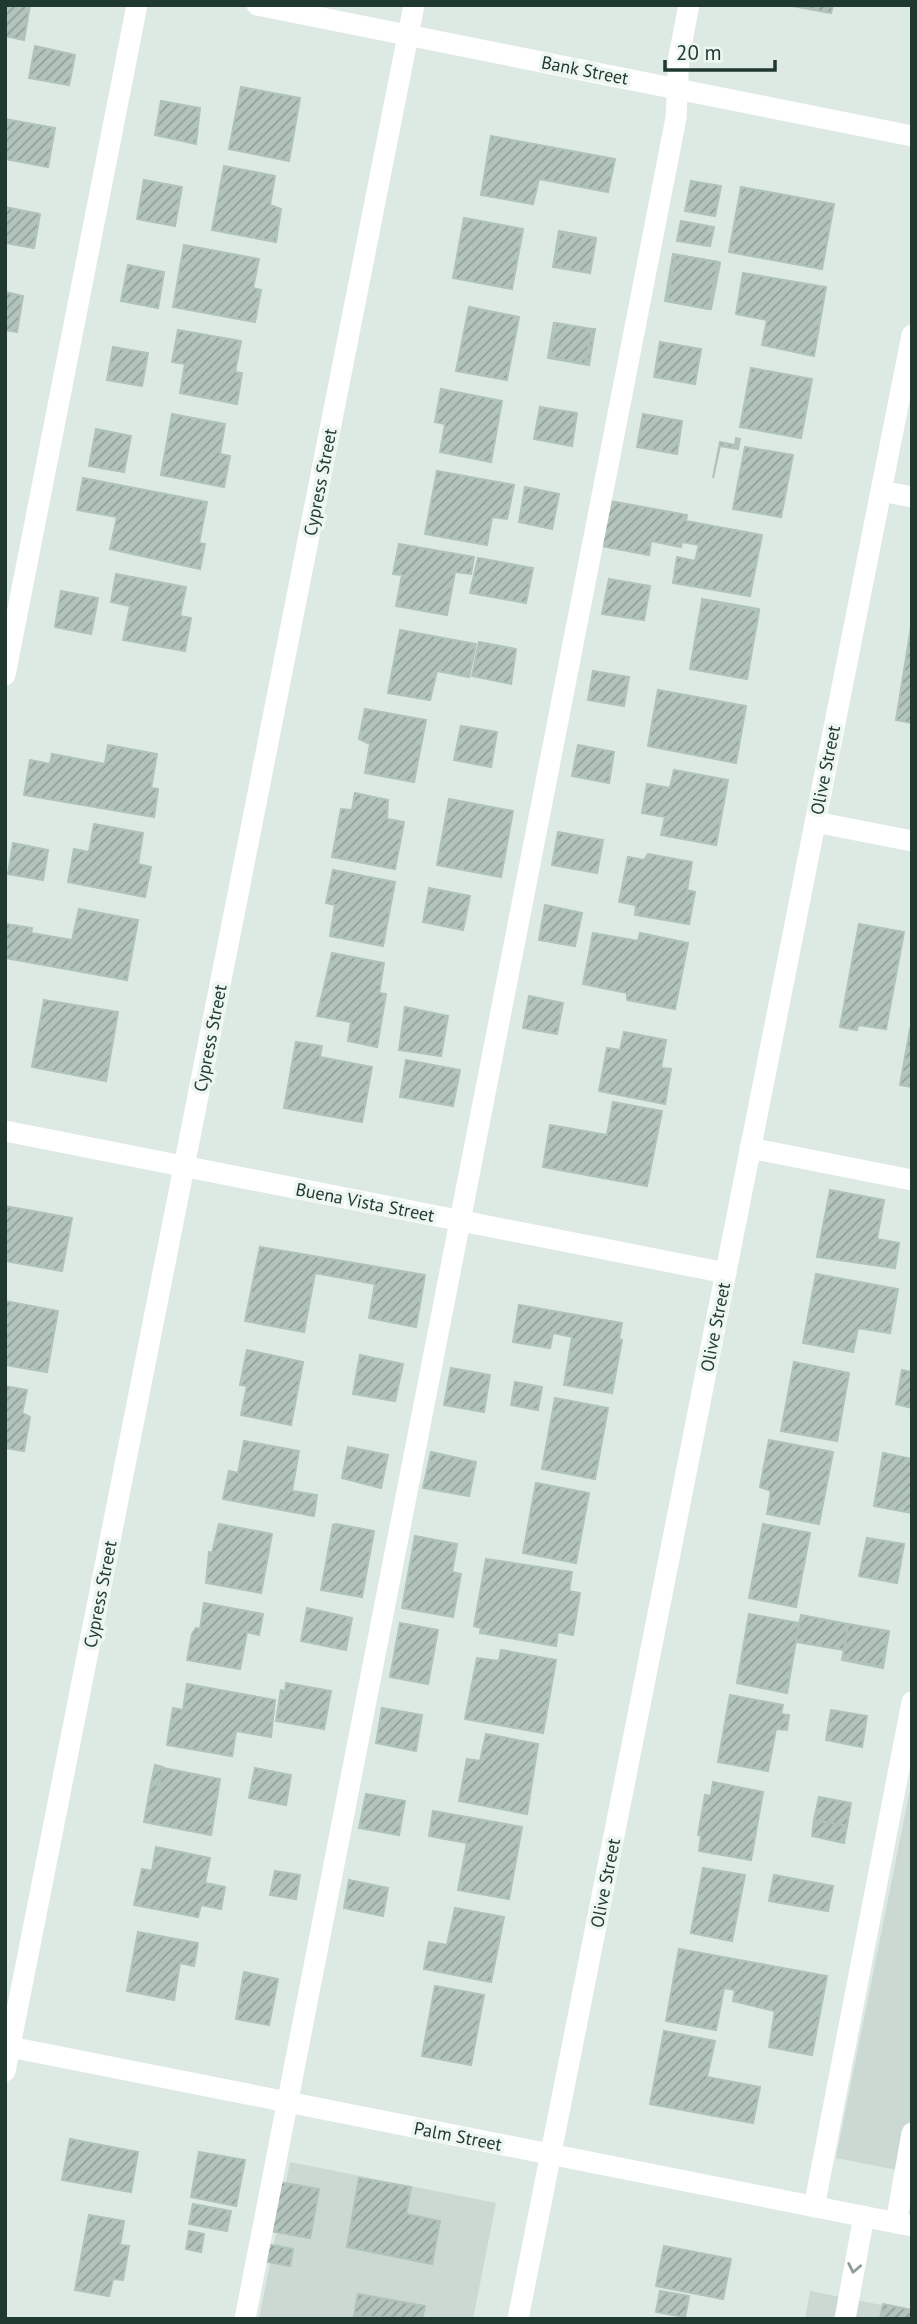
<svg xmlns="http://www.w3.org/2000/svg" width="917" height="2324" viewBox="0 0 917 2324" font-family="'PT Sans',sans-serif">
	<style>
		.built { fill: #ccd9d2 }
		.building { fill: url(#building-hatch); stroke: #b0c3ba; stroke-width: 2 }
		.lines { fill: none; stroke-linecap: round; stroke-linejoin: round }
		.minor { stroke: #fff; stroke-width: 21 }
		.oneway { stroke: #8f9c98 }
		.labels { text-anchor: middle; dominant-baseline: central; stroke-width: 7; stroke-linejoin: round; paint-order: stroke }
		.street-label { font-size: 18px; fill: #1f3930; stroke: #eef6f1 }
	</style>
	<defs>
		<pattern id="building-hatch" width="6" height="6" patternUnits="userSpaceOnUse" patternTransform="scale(1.75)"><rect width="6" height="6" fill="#b3c4bc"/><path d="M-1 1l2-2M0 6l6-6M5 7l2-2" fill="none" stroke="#91a099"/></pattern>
	</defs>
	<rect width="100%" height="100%" fill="#dde9e3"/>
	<g class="built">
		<polygon points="912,1780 912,2173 836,2158"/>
		<polygon points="290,2162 496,2203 473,2319 259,2319"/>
		<polygon points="810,2291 912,2311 912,2319 805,2319"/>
	</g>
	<g class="building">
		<polygon points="5,5 30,5 24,40 5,36"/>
		<polygon points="787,5 833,5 831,13"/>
		<polygon points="35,46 75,55 69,85 29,78"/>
		<polygon points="241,87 300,98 289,161 229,149"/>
		<polygon points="161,101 200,108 196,144 155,135"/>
		<polygon points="5,119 55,128 48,167 5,159"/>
		<polygon points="491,136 615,159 608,192 539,179 533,204 481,195"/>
		<polygon points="224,166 275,176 270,205 281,209 276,242 212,230"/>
		<polygon points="144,180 182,187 175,226 137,219"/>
		<polygon points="691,181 721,186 715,216 685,211"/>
		<polygon points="741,187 834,204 822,269 729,252"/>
		<polygon points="5,207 40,214 34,248 5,243"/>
		<polygon points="464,218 523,229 512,289 453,278"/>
		<polygon points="681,221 714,227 710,246 677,241"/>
		<polygon points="559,231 597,238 560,233 554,266 590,273 553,267"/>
		<polygon points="560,233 596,239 590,273 554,266"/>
		<polygon points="184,245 259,259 253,288 261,290 255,322 173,307"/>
		<polygon points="673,254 718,262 676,255 667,301 709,309 665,301"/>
		<polygon points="676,255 718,262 709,309 667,301"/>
		<polygon points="718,262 720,263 711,309 709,309"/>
		<polygon points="128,265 164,272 158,308 121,301"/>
		<polygon points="743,273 826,287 814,356 762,345 767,320 736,314"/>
		<polygon points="5,292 23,296 17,332 5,330"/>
		<polygon points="469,307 519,317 507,380 456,371"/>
		<polygon points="554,322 550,357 585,364 592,329 595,329 589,365 548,358"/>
		<polygon points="556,323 592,329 585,364 550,357"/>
		<polygon points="178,330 241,341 235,372 242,373 237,404 180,393 185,364 172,362"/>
		<polygon points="660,342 701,349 695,384 654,377"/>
		<polygon points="113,347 148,353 142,386 107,380"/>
		<polygon points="751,368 812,379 801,438 740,427"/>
		<polygon points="441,389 502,401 491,462 440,452 445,424 435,422"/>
		<polygon points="540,407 577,413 572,446 534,439"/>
		<polygon points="172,414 225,424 220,454 230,456 224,487 161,475"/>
		<polygon points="643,414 682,421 677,454 637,447"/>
		<polygon points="96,429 131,436 124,472 89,466"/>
		<polygon points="736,438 740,439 738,449 720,446 713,478 720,442 735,445"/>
		<polygon points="745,447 793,455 781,517 733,509"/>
		<polygon points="437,471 514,485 507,519 492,517 487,545 425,534"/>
		<polygon points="83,478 207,502 199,543 205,544 200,569 110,549 117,517 77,510"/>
		<polygon points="525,487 559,494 552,529 519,522"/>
		<polygon points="610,501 687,515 686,521 762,535 750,596 673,583 677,557 695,561 699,545 682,542 681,547 651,541 649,555 601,546"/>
		<polygon points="399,544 474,557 471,574 455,572 447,615 396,606 402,575 393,574"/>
		<polygon points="478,558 533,568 526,603 470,593"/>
		<polygon points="116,574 186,587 180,616 191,618 185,651 123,640 130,606 111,602"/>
		<polygon points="609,579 650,586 644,620 602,614"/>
		<polygon points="61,591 98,598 91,634 55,627"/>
		<polygon points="702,599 759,609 759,611 702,601"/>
		<polygon points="702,601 759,611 747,679 690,669"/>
		<polygon points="912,621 912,723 896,720"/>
		<polygon points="400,630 476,644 469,677 437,671 430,700 388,693"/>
		<polygon points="479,642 516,649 511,684 472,676"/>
		<polygon points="593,671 629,677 624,706 588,700"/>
		<polygon points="658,690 746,706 736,763 648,746"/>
		<polygon points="365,709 426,720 414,782 365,773 370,744 359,739"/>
		<polygon points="461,726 497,732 491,767 454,760"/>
		<polygon points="108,745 157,754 151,788 158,789 154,817 24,795 30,760 50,764 52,754 105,764"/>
		<polygon points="578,745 614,752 609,783 572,776"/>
		<polygon points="674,770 728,780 716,845 661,835 665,817 642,813 647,784 670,788"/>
		<polygon points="355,793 388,800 387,819 404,822 395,869 332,857 341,809 352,810"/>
		<polygon points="449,799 513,811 501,877 437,865"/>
		<polygon points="94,824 143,833 138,864 151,867 145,897 68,882 74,849 89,852"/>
		<polygon points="558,832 603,840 597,873 552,865"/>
		<polygon points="13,843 48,850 43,880 8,874"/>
		<polygon points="648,854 692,862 687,890 695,892 689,924 635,915 636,905 619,902 628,857 644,860"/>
		<polygon points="333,870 395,882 383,946 330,936 335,905 326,903"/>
		<polygon points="429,888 470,896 463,930 423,922"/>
		<polygon points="545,905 582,913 575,946 539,940"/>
		<polygon points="79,909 138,920 127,980 5,958 5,924 32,928 31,933 72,940"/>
		<polygon points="859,924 904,932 886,1029 858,1025 857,1030 840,1027"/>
		<polygon points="593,933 638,941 640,933 688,943 675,1009 627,1000 627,993 583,984"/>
		<polygon points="332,953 384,963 379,993 386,994 377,1047 348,1041 351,1022 317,1016"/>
		<polygon points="529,996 563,1003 557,1034 523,1028"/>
		<polygon points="44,1000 118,1012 106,1081 32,1067"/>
		<polygon points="405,1007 448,1016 441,1056 399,1050"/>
		<polygon points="910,1029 912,1029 912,1087 900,1085"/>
		<polygon points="624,1032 666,1040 661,1068 671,1069 665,1104 599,1091 607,1048 620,1050"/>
		<polygon points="296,1042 322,1046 320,1057 372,1067 362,1122 284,1108"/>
		<polygon points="406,1060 460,1070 453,1106 400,1097"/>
		<polygon points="613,1102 662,1111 647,1186 543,1167 550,1125 607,1135"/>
		<polygon points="830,1190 884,1200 877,1239 899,1243 895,1268 817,1257"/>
		<polygon points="5,1206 72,1218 62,1271 5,1261"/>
		<polygon points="260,1247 425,1275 416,1327 369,1318 375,1284 315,1273 304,1332 245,1321"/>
		<polygon points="816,1274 898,1289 890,1333 858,1328 853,1352 803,1343"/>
		<polygon points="5,1301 58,1311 47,1372 5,1365"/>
		<polygon points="519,1305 622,1323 619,1339 622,1340 612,1393 564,1385 572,1337 553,1333 550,1348 513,1342"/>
		<polygon points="247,1350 303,1362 291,1425 241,1415 247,1386 240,1385"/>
		<polygon points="360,1355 403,1364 395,1401 353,1394"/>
		<polygon points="794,1362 849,1373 837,1441 781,1431"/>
		<polygon points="451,1368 490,1375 484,1412 444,1405"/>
		<polygon points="902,1370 912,1372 912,1408 896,1404"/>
		<polygon points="515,1382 542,1387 538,1410 511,1405"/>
		<polygon points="5,1386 27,1390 22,1413 30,1417 24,1451 5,1448"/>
		<polygon points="555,1398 608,1408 595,1479 542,1469"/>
		<polygon points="769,1440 833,1452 819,1524 767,1514 771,1491 760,1487"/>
		<polygon points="244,1441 299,1451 292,1491 317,1495 314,1516 223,1499 229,1471 238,1473"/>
		<polygon points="348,1447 388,1455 381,1488 342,1478"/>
		<polygon points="431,1452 476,1462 469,1496 423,1488"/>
		<polygon points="883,1453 912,1459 912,1513 874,1506"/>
		<polygon points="536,1483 589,1493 576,1563 523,1553"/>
		<polygon points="219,1524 272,1534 261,1593 206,1583 209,1552 212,1553"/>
		<polygon points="336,1524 374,1531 362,1597 321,1590 333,1525"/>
		<polygon points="763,1524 810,1533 796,1607 749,1598"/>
		<polygon points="415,1536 457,1544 452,1572 461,1574 453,1617 402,1608"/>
		<polygon points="867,1538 904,1544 897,1583 859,1576"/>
		<polygon points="486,1559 572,1572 569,1591 580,1593 573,1635 558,1632 556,1646 480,1633 481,1628 474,1626"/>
		<polygon points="204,1603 263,1614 259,1635 247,1632 240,1669 187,1660 192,1634 196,1628 200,1629"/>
		<polygon points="307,1608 352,1618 346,1650 301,1641"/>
		<polygon points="749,1614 799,1623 787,1693 737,1683"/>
		<polygon points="801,1615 848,1624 844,1650 796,1642"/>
		<polygon points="400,1623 438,1630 428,1684 390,1677"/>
		<polygon points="848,1624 889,1631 882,1667 843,1659"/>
		<polygon points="889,1631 883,1668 842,1660 844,1650 843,1659 882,1667"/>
		<polygon points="501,1650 556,1660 543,1733 465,1719 477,1658 499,1661"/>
		<polygon points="286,1683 331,1691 324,1729 276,1721 281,1690 285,1691"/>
		<polygon points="187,1684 275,1700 271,1737 236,1731 232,1756 167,1745 173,1708 183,1710"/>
		<polygon points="730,1695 783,1705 781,1714 789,1715 787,1730 776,1729 768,1771 718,1762"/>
		<polygon points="382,1708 422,1715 416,1751 376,1743"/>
		<polygon points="831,1710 867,1716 862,1747 826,1740"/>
		<polygon points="486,1734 538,1744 527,1814 459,1801 467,1759 480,1761"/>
		<polygon points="155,1765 163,1767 159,1786 151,1784"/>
		<polygon points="163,1768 220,1779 211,1835 144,1822 151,1784 159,1786"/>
		<polygon points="255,1768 291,1775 286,1805 249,1798"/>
		<polygon points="713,1782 763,1792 751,1860 699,1851 701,1835 698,1835 705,1795 711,1796"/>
		<polygon points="366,1794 405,1801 399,1835 359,1828"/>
		<polygon points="819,1797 851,1803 847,1826 814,1820"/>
		<polygon points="433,1811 522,1827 509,1899 458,1890 467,1843 429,1836"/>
		<polygon points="814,1820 847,1826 844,1843 812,1836"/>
		<polygon points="156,1847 210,1858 205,1883 225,1887 221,1909 201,1905 198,1917 134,1905 142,1869 152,1871"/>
		<polygon points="703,1868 745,1875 732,1941 691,1933"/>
		<polygon points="275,1871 300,1875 296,1899 270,1895"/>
		<polygon points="774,1875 833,1886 828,1911 769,1901"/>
		<polygon points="349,1880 388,1888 383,1916 344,1908"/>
		<polygon points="455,1908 504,1917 491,1982 424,1969 429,1942 447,1945"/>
		<polygon points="138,1932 198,1943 194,1966 180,1963 174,2000 127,1991"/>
		<polygon points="679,1949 827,1976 812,2055 769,2047 775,2011 733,2001 735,1990 724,1988 716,2030 666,2021"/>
		<polygon points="244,1972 278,1979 269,2025 236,2019"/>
		<polygon points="435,1986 484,1995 471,2065 422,2056"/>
		<polygon points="664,2031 715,2041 707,2077 760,2087 753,2123 650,2104"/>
		<polygon points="70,2139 138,2152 131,2192 62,2180"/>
		<polygon points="199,2152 245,2160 236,2206 191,2197"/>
		<polygon points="359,2178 411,2187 406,2214 440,2221 432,2264 347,2247"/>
		<polygon points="279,2182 319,2189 310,2238 270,2231"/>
		<polygon points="193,2204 231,2211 227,2231 189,2224"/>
		<polygon points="89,2215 124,2221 120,2245 129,2246 123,2280 113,2279 109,2296 75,2290"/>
		<polygon points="189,2231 204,2234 201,2252 186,2249"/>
		<polygon points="266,2244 293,2249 290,2266 263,2261"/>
		<polygon points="664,2246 731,2259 723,2299 656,2286"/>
		<polygon points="660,2291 689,2296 685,2317 656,2312"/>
		<polygon points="358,2294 425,2306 422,2319 354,2316"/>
		<polygon points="883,2304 912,2310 912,2319 880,2319"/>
	</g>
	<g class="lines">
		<g class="minor">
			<polyline points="257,5 912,136"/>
			<polyline points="881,491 912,497"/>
			<polyline points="5,675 137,5"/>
			<polyline points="815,822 912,841"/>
			<polyline points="5,1131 726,1273"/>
			<polyline points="750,1148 912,1180"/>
			<polyline points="5,2046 912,2226"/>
			<polyline points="5,2071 414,5"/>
			<polyline points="814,2207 912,1702"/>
			<polyline points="896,2223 912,2133"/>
			<polyline points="245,2319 676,118 679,56 689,5"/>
			<polyline points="518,2319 912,335"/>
			<polyline points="845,2319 864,2216"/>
		</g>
	</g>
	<defs><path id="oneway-chevron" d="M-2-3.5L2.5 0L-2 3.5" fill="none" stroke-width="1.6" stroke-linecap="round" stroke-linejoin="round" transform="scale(1.75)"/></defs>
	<use class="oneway" href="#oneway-chevron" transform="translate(854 2268) rotate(101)"/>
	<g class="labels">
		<g class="street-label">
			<text transform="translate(585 70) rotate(11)">Bank Street</text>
			<text transform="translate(320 482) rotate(-79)">Cypress Street</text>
			<text transform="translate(825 770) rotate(-79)">Olive Street</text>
			<text transform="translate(210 1038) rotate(-79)">Cypress Street</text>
			<text transform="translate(365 1202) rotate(11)">Buena Vista Street</text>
			<text transform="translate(715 1327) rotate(-79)">Olive Street</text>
			<text transform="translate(100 1594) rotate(-79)">Cypress Street</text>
			<text transform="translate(605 1883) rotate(-79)">Olive Street</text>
			<text transform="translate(458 2136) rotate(11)">Palm Street</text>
		</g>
	</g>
	<rect width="917" height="2324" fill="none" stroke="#1f3930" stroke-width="14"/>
	<path d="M665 60v10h110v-10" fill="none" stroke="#1f3930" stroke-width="3.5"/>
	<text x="676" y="60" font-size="21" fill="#1f3930" stroke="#eef6f1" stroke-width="5" paint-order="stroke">20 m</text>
</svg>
